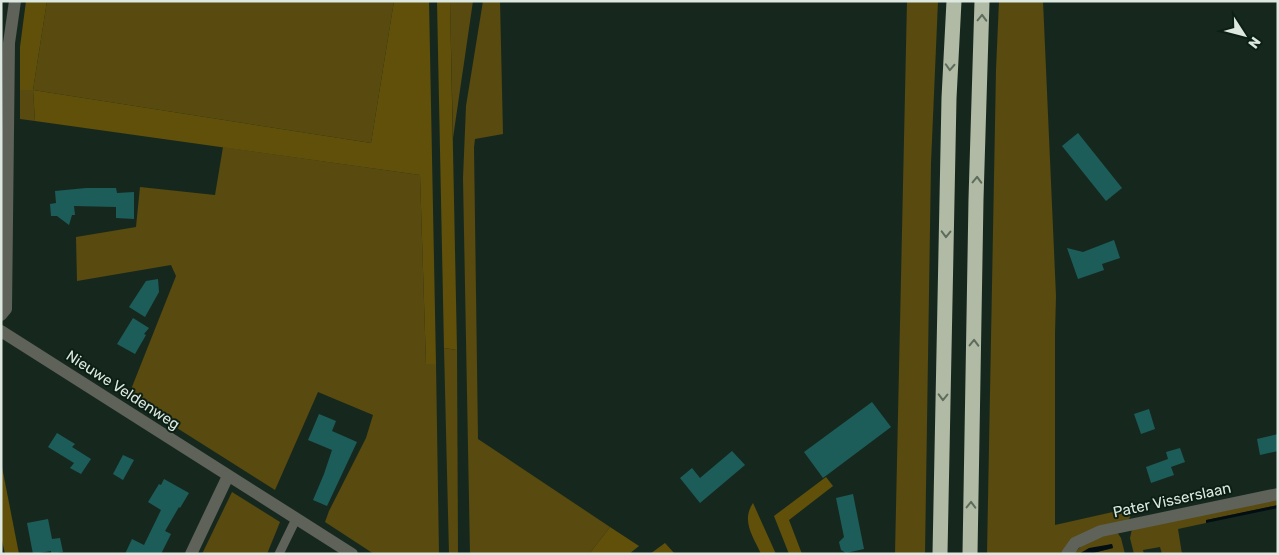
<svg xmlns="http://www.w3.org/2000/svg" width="1279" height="555" viewBox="0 0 1279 555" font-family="Rubik,sans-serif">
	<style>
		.green { fill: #594a0f }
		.forest { fill: #61500a }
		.water { fill: #030e13 }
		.building { fill: #1d5d59 }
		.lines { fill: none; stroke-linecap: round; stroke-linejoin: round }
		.lane { stroke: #5e6259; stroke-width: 9 }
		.street { stroke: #5e6259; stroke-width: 12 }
		.highway { stroke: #b0baa4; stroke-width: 15 }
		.oneway { stroke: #5e6c5c }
		.labels { text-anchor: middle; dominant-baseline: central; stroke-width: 4; stroke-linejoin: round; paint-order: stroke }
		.street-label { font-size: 15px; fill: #dce8e0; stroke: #0c1f15 }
	</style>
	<rect width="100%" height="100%" fill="#16281e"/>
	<g class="green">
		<polygon points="47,1 394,1 371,143 33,90 35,121 20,119 20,90 33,90"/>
		<polygon points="450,1 473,1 453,138"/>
		<polygon points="483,1 500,1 503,134 475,139 474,147 478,439 610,527 589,554 470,554 463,178 466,106"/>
		<polygon points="907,1 938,1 931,163 925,554 895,554"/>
		<polygon points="999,1 1043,1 1056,296 1055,334 1055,525 1135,507 1128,521 1066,546 1060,554 987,554 996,70"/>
		<polygon points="223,147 420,175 426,364 436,364 439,554 374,554 325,522 329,511 366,438 373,415 318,392 275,490 128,397 176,276 171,265 77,281 76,237 136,227 140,187 215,195"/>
		<polygon points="444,348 457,350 458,554 449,554"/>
		<polygon points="232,492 280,522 267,554 202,554"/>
		<polygon points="1278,498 1278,505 1207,520 1206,523 1178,529 1182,554 1162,554 1160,547 1143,550 1144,554 1134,554 1130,538 1132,529"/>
		<polygon points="1117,532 1121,538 1125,554 1089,554 1113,548 1112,544 1082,552 1079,554 1073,554 1087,541"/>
	</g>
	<g class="forest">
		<polygon points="26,1 47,1 33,90 371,143 394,1 429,1 436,364 426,364 420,175 35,121 33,90 20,90 20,47"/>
		<polygon points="437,1 450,1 457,350 444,348"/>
		<polygon points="1,462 19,554 5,554 1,536"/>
		<polygon points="826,477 833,486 789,520 802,554 789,554 774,516"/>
		<path d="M753 503 776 554H761C753 536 741 521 753 503Z"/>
		<polygon points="610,527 639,546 629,554 589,554"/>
		<polygon points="665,543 675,554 649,554 650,554"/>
	</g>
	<g class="water">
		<polygon points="1278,505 1278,508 1206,523 1206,520"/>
		<polygon points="1112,544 1113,548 1089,554 1079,554 1089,548"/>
	</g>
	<g class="building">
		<polygon points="1078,133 1122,188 1106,201 1062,146"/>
		<polygon points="86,188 116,188 117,193 134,192 134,219 116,218 116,207 74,206 75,215 72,215 69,225 57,216 51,216 50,204 56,203 55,191"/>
		<polygon points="1114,240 1120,258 1102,264 1104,270 1078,279 1067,248 1083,252"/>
		<polygon points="158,279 159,292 145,317 129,307 146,281"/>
		<polygon points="133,318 149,328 144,334 146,335 135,354 117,344"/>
		<polygon points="872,402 891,427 823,478 804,452"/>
		<polygon points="1149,409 1155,429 1141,434 1134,414"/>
		<polygon points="319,414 336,421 332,431 357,442 327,506 313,500 324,474 332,450 308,440"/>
		<polygon points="57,433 75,444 72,447 91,459 81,474 70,468 74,463 48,447"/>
		<polygon points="1278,434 1278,451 1260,455 1257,439"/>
		<polygon points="1180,448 1185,462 1171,467 1174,475 1151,483 1146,467 1168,459 1166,452"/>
		<polygon points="732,451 745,465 700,503 680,478 692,468 700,478"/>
		<polygon points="123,455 134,460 123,480 113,474"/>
		<polygon points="164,479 189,493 180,508 179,507 165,531 171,534 161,554 125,554 132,539 144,545 161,510 148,502 159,484 161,485"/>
		<polygon points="853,494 864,549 846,553 841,550 839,542 844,537 836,498"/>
		<polygon points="48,519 52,539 60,538 63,552 51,554 51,551 33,554 27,523"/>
	</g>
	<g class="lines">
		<polyline class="lane" points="279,554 296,519"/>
		<g class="street">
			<polyline points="1,315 6,309 9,43 15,1"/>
			<polyline points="1,331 352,554"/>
			<polyline points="191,554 228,476"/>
			<polyline points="1067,554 1075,543 1101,531 1278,494"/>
		</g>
		<g class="highway">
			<polyline points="940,554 949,98 954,1"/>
			<polyline points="970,554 976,199 982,1"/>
		</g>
	</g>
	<defs><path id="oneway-chevron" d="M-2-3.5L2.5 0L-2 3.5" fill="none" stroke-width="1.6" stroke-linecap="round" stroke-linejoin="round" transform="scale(1.25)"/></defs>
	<g class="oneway">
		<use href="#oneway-chevron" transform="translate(982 18) rotate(-88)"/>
		<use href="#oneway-chevron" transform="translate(950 67) rotate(93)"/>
		<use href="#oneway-chevron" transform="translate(977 180) rotate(-88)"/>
		<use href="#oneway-chevron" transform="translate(946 234) rotate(91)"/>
		<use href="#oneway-chevron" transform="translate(974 343) rotate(-89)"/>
		<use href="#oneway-chevron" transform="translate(943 397) rotate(91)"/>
		<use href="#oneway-chevron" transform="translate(971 505) rotate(-89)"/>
	</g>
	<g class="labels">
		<g class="street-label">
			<text transform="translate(123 390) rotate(33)">Nieuwe Veldenweg</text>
			<text transform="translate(1172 500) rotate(-12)">Pater Visserslaan</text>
		</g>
	</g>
	<rect width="1279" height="555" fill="none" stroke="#dce8e0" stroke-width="5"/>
	<g transform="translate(1244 35) rotate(126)" stroke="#0c1f15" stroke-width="4" paint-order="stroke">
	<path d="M0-4L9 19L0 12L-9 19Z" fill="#dce8e0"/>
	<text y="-8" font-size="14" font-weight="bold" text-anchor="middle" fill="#dce8e0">N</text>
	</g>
</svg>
